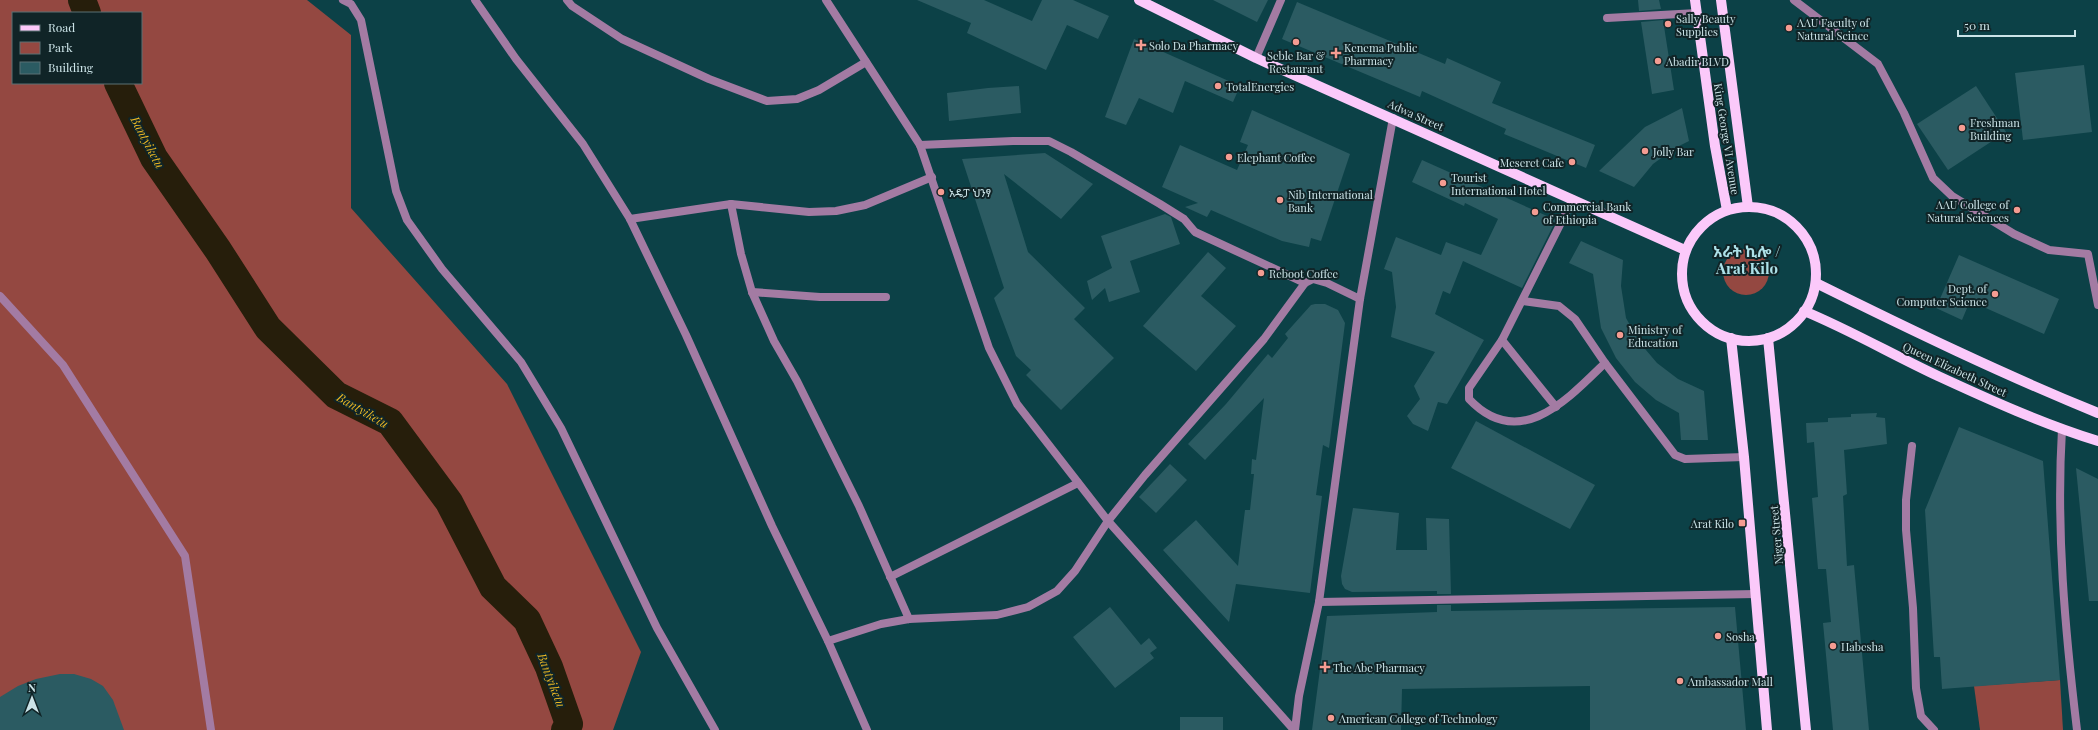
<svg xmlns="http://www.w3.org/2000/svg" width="2098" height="730" viewBox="0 0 2098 730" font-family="'Playfair Display','Noto Sans Ethiopic',serif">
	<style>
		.green { fill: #944841; fill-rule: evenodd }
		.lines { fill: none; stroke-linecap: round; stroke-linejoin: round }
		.river { stroke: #261e0b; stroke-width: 28 }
		.building { fill: #2b5b62 }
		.service { stroke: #a37ba3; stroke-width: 8 }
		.minor { stroke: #a37ba3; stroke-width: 8 }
		.tertiary { stroke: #a37ba3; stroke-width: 8 }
		.primary { stroke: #fbc9fa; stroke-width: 10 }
		.poi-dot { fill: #f59c92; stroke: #102427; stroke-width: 1.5 }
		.labels { text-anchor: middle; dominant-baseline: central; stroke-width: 4; stroke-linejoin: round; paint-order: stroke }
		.poi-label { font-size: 11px; fill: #cbe3e7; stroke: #102427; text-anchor: start }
		.street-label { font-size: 11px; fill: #cbe3e7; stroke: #102427 }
		.water-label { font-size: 12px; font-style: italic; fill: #ebb724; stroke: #102427 }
		.district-label { font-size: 15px; font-weight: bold; fill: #ade1e8; stroke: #102427 }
	</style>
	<rect width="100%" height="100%" fill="#0c4147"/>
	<g class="green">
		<path d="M0 0H307L351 35V208L507 384 641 652 613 730H0ZM13 13H141V83H13Z"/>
		<circle cx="1746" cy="272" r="23"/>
		<polygon points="2060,680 2063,730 1980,730 1974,686"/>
	</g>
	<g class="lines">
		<g class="river">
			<polyline points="82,0 87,13"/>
			<polyline points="118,83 154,158 218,250 268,328 336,395 390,422 449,502 493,587 527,620 549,667 569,724 565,730"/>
		</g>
	</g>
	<g class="building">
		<polygon points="917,0 984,0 1032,21 1042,0 1073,0 1109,16 1098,39 1067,25 1046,70 967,33 971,23"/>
		<polygon points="1213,0 1268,0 1257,22"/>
		<polygon points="1638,0 1659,0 1661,9 1639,11"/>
		<polygon points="1297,2 1445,64 1447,58 1501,82 1492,103 1595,145 1586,168 1504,134 1506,129 1422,91 1420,97 1282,39"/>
		<polygon points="1663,20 1674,90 1652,94 1641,22"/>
		<polygon points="1134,39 1240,86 1233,102 1185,81 1173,113 1139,98 1126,125 1105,117"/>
		<polygon points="2084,65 2092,132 2023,140 2015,73"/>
		<polygon points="1019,86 1021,113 949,121 947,93 988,88"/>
		<polygon points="1976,86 2006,132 1948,170 1917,124"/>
		<polygon points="1682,108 1689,141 1675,148 1653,164 1634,187 1599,171 1645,127"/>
		<polygon points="1252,110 1350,154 1321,241 1311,238 1309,247 1282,241 1211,210 1207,217 1185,207 1198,203 1162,187 1180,145 1237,170 1248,145 1240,142"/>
		<polygon points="1045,153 1093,184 1061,219 1004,174 1028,252 1085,308 1074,319 1114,358 1061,410 1026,375 1031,370 1016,356 994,298 1004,288 962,159"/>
		<polygon points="1422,160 1556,220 1522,288 1463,261 1450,294 1443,291 1435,314 1484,340 1447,404 1438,402 1428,431 1413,424 1407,416 1420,399 1414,386 1435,352 1391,337 1396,307 1392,272 1384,269 1396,237 1441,255 1446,242 1481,255 1498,219 1465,203 1464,206 1412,182"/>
		<polygon points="1165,214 1171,217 1180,244 1130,261 1140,292 1109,302 1105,288 1092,300 1087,281 1112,268 1101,236"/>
		<polygon points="1581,241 1623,260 1621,286 1626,318 1640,343 1657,363 1678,379 1704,391 1708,440 1681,440 1679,413 1656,400 1635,382 1616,358 1601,328 1593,274 1569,263"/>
		<polygon points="1208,252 1226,268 1201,296 1236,326 1196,371 1143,326"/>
		<polygon points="1959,255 2059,299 2044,334 1970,301 1962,320 1936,308"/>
		<polygon points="1315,304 1325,304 1338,310 1345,323 1329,448 1323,445 1316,495 1322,496 1310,593 1236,584 1229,622 1163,550 1196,520 1238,566 1245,510 1250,510 1254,474 1251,474 1252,459 1256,460 1264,398 1205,460 1188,444 1226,404 1268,354 1272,358 1288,338 1285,334 1311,305"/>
		<polygon points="1877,413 1876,417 1885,418 1887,444 1844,450 1847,494 1843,496 1847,566 1854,565 1869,730 1833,730 1823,623 1831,622 1826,569 1818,569 1812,498 1818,497 1814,442 1807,443 1806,423 1828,422 1828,418 1851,417 1851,414"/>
		<polygon points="1476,421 1595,485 1570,529 1451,468"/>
		<polygon points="1959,427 2043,461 2060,680 1942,689 1940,657 1934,657 1925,510"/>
		<polygon points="1170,464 1187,480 1156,513 1139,497"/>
		<polygon points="2076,468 2098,479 2098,601 2089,601"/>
		<polygon points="1353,508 1399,513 1396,550 1427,550 1426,518 1449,519 1451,594 1437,594 1437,591 1352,592 1345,589 1342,584 1341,576"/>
		<polygon points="1437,605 1451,605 1451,611 1735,607 1746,730 1590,730 1590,686 1402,689 1401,730 1312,730 1327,616 1437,612"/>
		<polygon points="1110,607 1141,645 1149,638 1157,648 1150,653 1154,658 1115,688 1073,637"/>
		<polygon points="60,674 74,674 91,679 103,686 113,700 124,730 0,730 0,697 18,686 36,679"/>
		<rect x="1180" y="717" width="43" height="13"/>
	</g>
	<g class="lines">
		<g class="service">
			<polyline points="1794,0 1878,64 1904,113 1933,178 1952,196 2014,234 2049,250 2088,254 2098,305"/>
			<polyline points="1607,18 1697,13"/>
			<polyline points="0,296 63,365 185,556 211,730"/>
			<polyline points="1523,301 1559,306 1575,319 1605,363 1675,455 1685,459 1744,457"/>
			<path d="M1502 340 1469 388V399C1519 452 1567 400 1605 363"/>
			<polyline points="1556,407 1502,340 1573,199"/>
			<path d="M2062 429C2056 530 2065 630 2077 730"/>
			<polyline points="1912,446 1906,500 1906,530 1913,608 1916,688 1921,716 1934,730"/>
		</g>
		<g class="minor">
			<polyline points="343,0 351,4 361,20 396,191 407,220 442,269 521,362 561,428 657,628 715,730"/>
			<polyline points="475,0 516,59 583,144 630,219 686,335 772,526 828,641 867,730"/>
			<polyline points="567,0 572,6 622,39 709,79 767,101 797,99 819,90 866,62"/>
			<polyline points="1256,58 1281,0"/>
			<polyline points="920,145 1013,141 1049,141 1071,152 1160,204 1184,219 1195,232 1305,283"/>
			<polyline points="731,204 741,254 752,292 774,341 797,381 859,506 909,619"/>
			<polyline points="630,219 731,204 809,212 836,211 865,205 932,177"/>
			<polyline points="752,292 820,297 886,297"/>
			<polyline points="890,577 1078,483"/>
			<polyline points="1319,602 1756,594"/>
			<polyline points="828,641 881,624 909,619 997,615 1028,607 1057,591 1075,571 1108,521 1145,475 1264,339 1305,283 1313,279 1327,283 1360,299"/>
		</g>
		<g class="tertiary">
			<polyline points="826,0 920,145 989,348 1017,404 1108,521 1294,730"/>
			<polyline points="1295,730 1299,696 1319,602 1360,299 1393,118"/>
		</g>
		<g class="primary">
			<polyline points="1139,0 1256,58 1685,250"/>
			<polyline points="1695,0 1715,146 1727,210"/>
			<polyline points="1721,0 1748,207"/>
			<circle cx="1749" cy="274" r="67"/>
			<path d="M1816 283C1909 329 2002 374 2098 413"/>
			<path d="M1804 311C1850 330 1893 355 1938 376 1990 400 2043 424 2098 441"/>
			<polyline points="1731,338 1744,457 1767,730"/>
			<polyline points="1768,338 1806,730"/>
		</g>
	</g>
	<g class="poi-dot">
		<circle cx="1668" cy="24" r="4"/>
		<circle cx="1789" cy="28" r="4"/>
		<circle cx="1296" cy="42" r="4"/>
		<path d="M1139 39h4v4h4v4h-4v4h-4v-4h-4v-4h4z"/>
		<path d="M1334 47h4v4h4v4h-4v4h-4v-4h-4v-4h4z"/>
		<circle cx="1658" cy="61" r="4"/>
		<circle cx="1218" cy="86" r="4"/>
		<circle cx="1962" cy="128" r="4"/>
		<circle cx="1645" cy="151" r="4"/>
		<circle cx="1229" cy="157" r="4"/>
		<circle cx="1572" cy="162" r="4"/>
		<circle cx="1443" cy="183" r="4"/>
		<circle cx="941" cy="192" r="4"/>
		<circle cx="1280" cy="200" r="4"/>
		<circle cx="2017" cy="210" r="4"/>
		<circle cx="1535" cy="212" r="4"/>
		<circle cx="1261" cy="273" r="4"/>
		<circle cx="1995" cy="294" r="4"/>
		<circle cx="1620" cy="335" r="4"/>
		<rect x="1738" y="519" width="8" height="8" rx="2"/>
		<circle cx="1718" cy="636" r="4"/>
		<circle cx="1833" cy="646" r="4"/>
		<path d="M1323 661h4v4h4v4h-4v4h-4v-4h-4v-4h4z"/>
		<circle cx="1680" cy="681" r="4"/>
		<circle cx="1331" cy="718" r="4"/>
	</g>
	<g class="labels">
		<g class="poi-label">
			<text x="1676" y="18">Sally Beauty<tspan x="1676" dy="13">Supplies</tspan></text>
			<text x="1797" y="22">AAU Faculty of<tspan x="1797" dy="13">Natural Scince</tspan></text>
			<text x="1149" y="45">Solo Da Pharmacy</text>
			<text x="1344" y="47">Kenema Public<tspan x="1344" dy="13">Pharmacy</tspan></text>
			<text x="1296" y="55" text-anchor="middle">Seble Bar &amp;<tspan x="1296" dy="13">Restaurant</tspan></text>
			<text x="1666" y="61">Abadir BLVD</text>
			<text x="1226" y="86">TotalEnergies</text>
			<text x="1970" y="122">Freshman<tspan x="1970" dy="13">Building</tspan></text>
			<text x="1653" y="151">Jolly Bar</text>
			<text x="1237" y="157">Elephant Coffee</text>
			<text x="1564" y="162" text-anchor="end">Meseret Cafe</text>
			<text x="1451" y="177">Tourist<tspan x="1451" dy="13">International Hotel</tspan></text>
			<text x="949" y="192">አዴፓ ህንፃ</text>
			<text x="1288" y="194">Nib International<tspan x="1288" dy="13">Bank</tspan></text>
			<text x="2009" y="204" text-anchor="end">AAU College of<tspan x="2009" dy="13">Natural Sciences</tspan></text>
			<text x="1543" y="206">Commercial Bank<tspan x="1543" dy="13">of Ethiopia</tspan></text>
			<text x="1269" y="273">Reboot Coffee</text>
			<text x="1987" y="288" text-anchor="end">Dept. of<tspan x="1987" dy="13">Computer Science</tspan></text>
			<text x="1628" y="329">Ministry of<tspan x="1628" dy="13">Education</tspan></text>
			<text x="1734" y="523" text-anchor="end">Arat Kilo</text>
			<text x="1726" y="636">Sosha</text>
			<text x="1841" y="646">Habesha</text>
			<text x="1333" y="667">The Abe Pharmacy</text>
			<text x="1688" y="681">Ambassador Mall</text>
			<text x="1339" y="718">American College of Technology</text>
		</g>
		<g class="street-label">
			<text transform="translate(1416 115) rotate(24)">Adwa Street</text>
			<text transform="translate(1727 139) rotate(81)">King George VI Avenue</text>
			<text transform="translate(1955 369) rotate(25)">Queen Elizabeth Street</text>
			<text transform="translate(1776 535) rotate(-95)">Niger Street</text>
		</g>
		<g class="water-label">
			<text transform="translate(148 142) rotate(62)">Bantyiketu</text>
			<text transform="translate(363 410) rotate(30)">Bantyiketu</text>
			<text transform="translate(552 680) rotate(69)">Bantyiketu</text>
		</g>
		<g class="district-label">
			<text x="1747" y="251">አራት ኪሎ /<tspan x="1747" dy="17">Arat Kilo</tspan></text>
		</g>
	</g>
	<rect x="12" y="12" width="130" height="72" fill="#102427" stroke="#5b7074"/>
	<rect x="20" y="25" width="20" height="6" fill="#fbc9fa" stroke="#5b7074"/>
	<text x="48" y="32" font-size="12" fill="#cbe3e7">Road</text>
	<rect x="20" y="42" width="20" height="12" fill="#944841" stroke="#5b7074"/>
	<text x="48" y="52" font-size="12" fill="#cbe3e7">Park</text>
	<rect x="20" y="62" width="20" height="12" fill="#2b5b62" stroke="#5b7074"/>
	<text x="48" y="72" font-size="12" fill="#cbe3e7">Building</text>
	<g transform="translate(32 698)" stroke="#102427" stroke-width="3" paint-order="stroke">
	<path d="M0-3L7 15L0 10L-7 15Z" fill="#cbe3e7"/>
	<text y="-6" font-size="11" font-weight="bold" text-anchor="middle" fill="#cbe3e7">N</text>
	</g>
	<path d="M1958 30v6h117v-6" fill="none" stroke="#cbe3e7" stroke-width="2"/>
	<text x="1964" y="30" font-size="12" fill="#cbe3e7" stroke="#102427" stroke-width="3" paint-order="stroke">50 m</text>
</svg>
